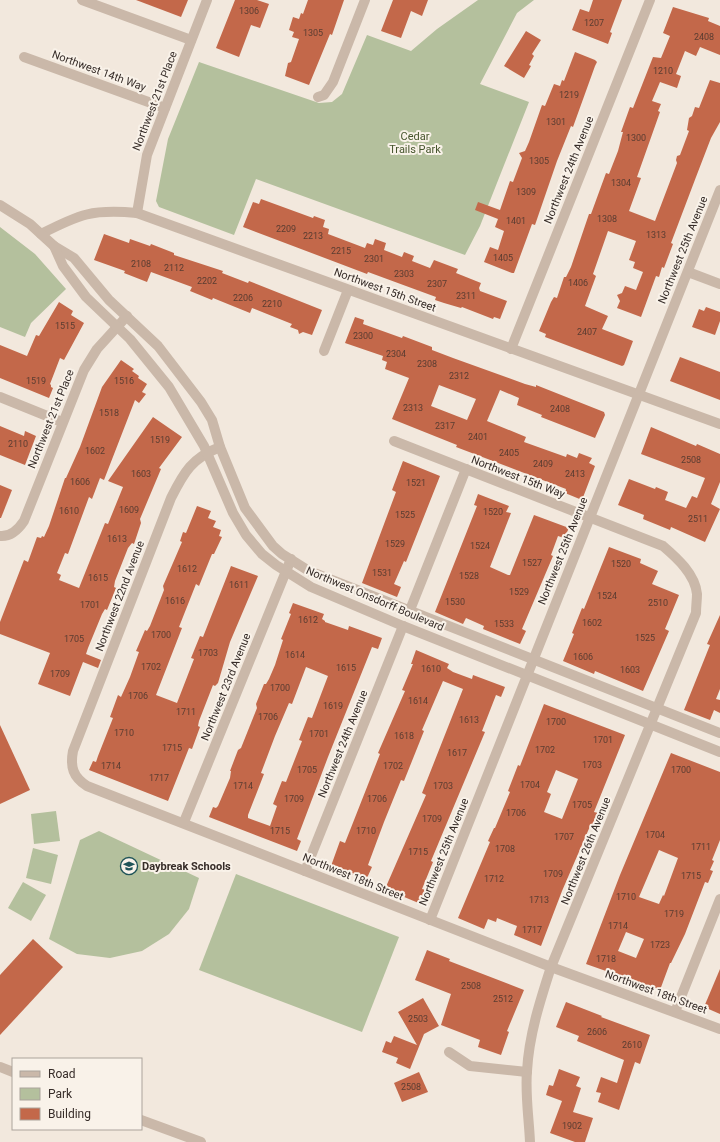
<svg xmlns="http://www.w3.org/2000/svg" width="720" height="1142" viewBox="0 0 720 1142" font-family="Roboto,sans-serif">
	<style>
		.green { fill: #b4c09d }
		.building { fill: #c3684a; fill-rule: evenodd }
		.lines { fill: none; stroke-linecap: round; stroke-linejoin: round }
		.minor { stroke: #cab8a9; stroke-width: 10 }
		.tertiary { stroke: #cab8a9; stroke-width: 10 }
		.labels { text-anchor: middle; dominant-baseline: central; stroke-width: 4; stroke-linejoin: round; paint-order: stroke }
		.number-label { font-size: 9px; fill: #5a3c31 }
		.street-label { font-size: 11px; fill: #372d29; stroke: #f9f2e9 }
		.park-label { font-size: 11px; fill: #46552d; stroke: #f9f2e9 }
		.poi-label { font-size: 11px; font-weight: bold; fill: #372d29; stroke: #f9f2e9; text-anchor: start }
	</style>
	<rect width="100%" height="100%" fill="#f2e8dd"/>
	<g class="green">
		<polygon points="478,0 534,0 517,13 480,84 529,102 480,226 465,255 256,179 234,235 159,207 156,201 168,139 199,62 319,103 332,102 342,94 367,35 411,51 437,29"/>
		<polygon points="0,227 35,254 66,289 31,323 25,337 0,327"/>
		<polygon points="56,811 60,841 34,844 31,814"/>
		<polygon points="99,831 199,878 189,909 169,934 142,951 110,958 77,954 49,939 80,840"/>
		<polygon points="33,848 58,855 51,884 26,878"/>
		<polygon points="236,874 399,937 362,1032 199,970"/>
		<polygon points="23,882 46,895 31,921 8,908"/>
	</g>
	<g class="building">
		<polygon points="136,0 188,0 181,17"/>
		<polygon points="235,0 257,0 269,4 260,28 251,25 239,57 216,48"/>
		<polygon points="308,0 344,0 332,35 330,34 309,85 285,76 288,63 291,62 299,39 292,37 294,32 289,30 293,17 299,19 301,13 303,14"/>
		<polygon points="393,0 428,0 422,16 411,11 401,38 381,31"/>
		<polygon points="593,0 622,0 610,32 612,33 608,44 572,30 580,9 589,12"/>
		<polygon points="673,7 709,18 708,21 720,26 720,55 700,47 696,56 685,51 676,74 681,76 677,88 660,82 652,101 661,104 658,111 660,112 637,177 641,178 629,211 655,221 677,163 676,160 677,156 680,155 689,131 687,130 689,118 692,116 695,107 699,108 710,80 720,83 720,122 711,138 696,177 671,243 673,244 664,268 662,267 659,277 656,276 641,317 617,308 620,301 617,295 622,293 625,286 636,290 643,272 633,268 635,262 629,260 636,241 608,231 593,274 596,276 585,306 608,316 602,329 633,341 624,365 622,366 545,337 546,334 539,331 551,302 554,297 557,298 564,277 566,277 571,267 589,214 591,214 606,173 609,174 618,151 623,132 621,132 630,107 633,108 653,57 661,58 670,36 663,33"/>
		<polygon points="526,31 541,40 532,54 534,56 529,65 531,66 524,78 504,66"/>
		<polygon points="575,52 595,60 597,62 595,66 573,127 571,126 557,161 535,225 532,224 514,273 512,273 484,262 490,247 498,250 504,231 495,227 498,219 475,210 478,202 500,210 510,181 513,182 522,158 519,153 525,151 529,142 542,105 545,106 554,84 560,86 562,80 564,81"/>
		<polygon points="261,199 313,218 314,216 325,220 323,227 329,229 328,234 365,248 367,243 373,245 375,239 386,243 384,250 402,257 404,252 414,256 412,261 430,268 434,260 458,269 456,273 481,283 479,288 480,291 507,301 500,319 494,317 493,319 462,307 461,308 444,303 435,300 436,297 406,286 368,272 367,274 243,227 253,202 259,204"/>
		<polygon points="104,234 129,243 130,239 150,246 151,244 174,253 174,255 223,271 222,273 248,283 249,281 322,310 312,335 303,332 299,334 298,330 290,327 292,324 252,308 250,313 213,298 212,300 190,291 192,287 151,272 147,282 124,273 125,271 94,260"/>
		<polygon points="59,302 73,311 71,315 84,323 64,360 60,358 50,384 51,385 51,387 53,388 49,398 0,378 0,345 27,356 36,335 39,336"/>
		<polygon points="706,307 720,312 720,321 715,335 692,327 699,309 704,311"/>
		<path d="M355 317 364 320 363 324 402 338 403 336 432 347V350L453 358 525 384 536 387V385L604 412 605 415 595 438 541 417 542 415 517 405 519 398 500 390 487 421 526 437 524 442 566 457 567 454 577 458 579 453 592 458 589 463 595 466 582 500 565 493 566 489 456 447 457 445 392 419 409 378 385 369 387 362 382 360 383 356 345 343ZM439 385 476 399 467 420 431 406Z"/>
		<polygon points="680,357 720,372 720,400 670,381"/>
		<polygon points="121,360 134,369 132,371 139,376 138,378 147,384 142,392 146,394 139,403 135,400 104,480 100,478 92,499 89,497 68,554 65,553 57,573 61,575 59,580 79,588 105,523 108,524 123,487 108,481 153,417 182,437 159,468 161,469 140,519 141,523 134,544 132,543 128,548 115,581 114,587 116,588 107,610 105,609 102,614 88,648 86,654 101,660 98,668 83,662 70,696 38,684 50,653 0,634 0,622 24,560 28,562 37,537 41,538 42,536 44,537 49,526 65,478 66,478 80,447 102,387"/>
		<polygon points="0,426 24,436 25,431 36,436 25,465 0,455"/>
		<polygon points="651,427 696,446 697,444 720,454 720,482 711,504 720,509 705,542 671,527 670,530 643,519 644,515 618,505 629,479 655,489 656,487 668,492 665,500 686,508 692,496 697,498 705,478 641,454"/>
		<polygon points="403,461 440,476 406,562 404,561 394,584 401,587 397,597 362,583 396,492 392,490"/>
		<polygon points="0,485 12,490 1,518 0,518"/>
		<polygon points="478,494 509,506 506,512 511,513 490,567 508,575 510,575 534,515 569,528 564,538 558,536 551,555 553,556 522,629 526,631 520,644 483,629 484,626 466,618 463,624 435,612 477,506 474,505"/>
		<polygon points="197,506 211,511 208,518 216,521 213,527 221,530 219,536 222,537 214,554 212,554 199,586 196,584 179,627 182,628 156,695 177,703 194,659 191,658 200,636 203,637 231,566 258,576 230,642 218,683 215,686 213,685 199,721 198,726 200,727 192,749 189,748 168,801 89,770 93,761 96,762 98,756 113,718 110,717 118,695 121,697 130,677 139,652 136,651 145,630 147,631 150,626 164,590 163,586 182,542 180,541 183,532 186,533"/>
		<polygon points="609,547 641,559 640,563 658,571 652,584 679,595 665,629 669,631 643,691 595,671 594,674 563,661 574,634 572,633 582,608 584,609"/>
		<path d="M293 603 324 614 322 619 325 621V622L348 630 349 626 382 638 378 649 372 647 328 757 297 839 301 841 297 851 209 817 213 807 216 808 218 806 230 778 231 771H230L238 750 241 748 257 708 256 704 264 684H266L269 679 275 665 283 640 281 639 291 614 289 613ZM306 667 328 676 312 718 308 717 299 740 302 741 286 782 282 781 273 804 277 806 270 826 248 818V815L264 774 261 773 275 736 289 703 292 704Z"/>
		<polygon points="720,615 720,689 716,699 720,700 720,713 714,710 710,720 684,710 710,645 707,644"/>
		<polygon points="416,650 449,664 447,668 453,672 472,679 473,675 505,687 501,697 496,695 482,731 485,732 431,861 433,862 422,889 426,890 421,904 385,889 426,795 422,793 463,689 443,681 422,730 424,731 404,781 401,780 384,822 368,865 372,867 367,878 362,876 361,878 331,866 340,841 345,843 380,754 378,753 405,691 402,690 413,664 411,664"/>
		<path d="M544 704 625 735 594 812 598 813 594 825 591 824 562 891 541 946 514 935 517 926 497 918 496 922 488 919 484 929 458 918 490 842 488 841 494 828H495L510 792 508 791 518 765 520 766ZM556 770 578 779 562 819 544 812 551 794 547 792Z"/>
		<polygon points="0,725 30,790 0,804"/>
		<path d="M671 753 720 772V840L712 860 714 861 710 870 713 871 708 883 705 882 685 934 671 963H670L660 990 586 964 620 875ZM659 850 678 858 664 896 663 895 659 904 639 897ZM626 932 644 939 636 958 618 951Z"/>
		<polygon points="33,939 63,967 0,1035 0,975"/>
		<polygon points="427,950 450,959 449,961 524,990 507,1031 509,1032 501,1055 478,1047 480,1040 441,1025 451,994 415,980"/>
		<polygon points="720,969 720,1014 704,1007"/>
		<polygon points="423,998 439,1026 424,1034 410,1069 396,1063 398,1058 382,1052 386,1041 391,1043 394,1036 417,1045 398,1012"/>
		<polygon points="566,1002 602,1016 601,1017 650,1035 640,1064 635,1062 619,1110 598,1102 601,1093 596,1092 601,1077 617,1083 624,1060 577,1041 579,1036 556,1027"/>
		<polygon points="559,1069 580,1077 576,1086 581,1088 573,1112 593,1118 585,1142 575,1142 550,1133 562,1101 546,1095 549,1085 553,1086"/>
		<polygon points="419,1072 428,1092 402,1102 394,1083"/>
	</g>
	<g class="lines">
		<g class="minor">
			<polyline points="82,0 191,40"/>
			<polyline points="24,57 165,108"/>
			<polyline points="318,97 324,95 333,82 365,0"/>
			<polyline points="137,213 147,155 207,0"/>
			<path d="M41 234C80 214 92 209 137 213L720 424"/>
			<polyline points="688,272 720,284"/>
			<polyline points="511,349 650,0"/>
			<polyline points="324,351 348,290"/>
			<polyline points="0,397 62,422"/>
			<path d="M394 441 663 546C677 558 695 574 697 594 697 600 696 606 696 613L551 967C540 1001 529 1035 527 1071 525 1094 529 1119 530 1142"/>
			<path d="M220 447C192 458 184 472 171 498L73 751C70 767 73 777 87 786L551 967 720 1029"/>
			<path d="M0 536C11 537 18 530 24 521L84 370 97 349 127 316"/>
			<polyline points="410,610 466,469"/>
			<polyline points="184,822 291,559"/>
			<polyline points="305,871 403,626"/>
			<polyline points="430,920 720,190"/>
			<polyline points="675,1012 720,899"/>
			<polyline points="449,1052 470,1066 527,1072"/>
		</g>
		<g class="tertiary">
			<polyline points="0,205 30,224 54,246 74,258 109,300 158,346 201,402 212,420 220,447 245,508 273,546 282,554 309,571 720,733"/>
			<polyline points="54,246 63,266 86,297 130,339 169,387 204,446 233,513 246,535 262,554 276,565 311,587 403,626 720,752"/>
			<polyline points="0,1067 13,1072"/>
			<polyline points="141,1120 201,1142"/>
		</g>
	</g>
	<defs>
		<g id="school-ring" transform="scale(0.9)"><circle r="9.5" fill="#f9f2e9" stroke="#1f5358" stroke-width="1.5"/><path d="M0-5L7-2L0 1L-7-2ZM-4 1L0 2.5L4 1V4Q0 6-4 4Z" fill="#1f5358"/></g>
	</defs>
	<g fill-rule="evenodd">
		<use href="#school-ring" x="129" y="866"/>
	</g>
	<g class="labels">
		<g class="number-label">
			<text x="249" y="11">1306</text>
			<text x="594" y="23">1207</text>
			<text x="313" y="33">1305</text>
			<text x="704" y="37">2408</text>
			<text x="663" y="71">1210</text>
			<text x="569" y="95">1219</text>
			<text x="556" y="122">1301</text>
			<text x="636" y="138">1300</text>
			<text x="539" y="161">1305</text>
			<text x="621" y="183">1304</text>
			<text x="526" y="192">1309</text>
			<text x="607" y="219">1308</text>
			<text x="516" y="221">1401</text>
			<text x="286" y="229">2209</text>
			<text x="656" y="235">1313</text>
			<text x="313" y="236">2213</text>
			<text x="341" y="251">2215</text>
			<text x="503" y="258">1405</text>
			<text x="374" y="259">2301</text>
			<text x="141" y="264">2108</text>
			<text x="174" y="268">2112</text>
			<text x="404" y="274">2303</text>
			<text x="207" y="281">2202</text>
			<text x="578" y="283">1406</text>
			<text x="437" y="284">2307</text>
			<text x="466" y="296">2311</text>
			<text x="243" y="298">2206</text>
			<text x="272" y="304">2210</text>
			<text x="65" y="326">1515</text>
			<text x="587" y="332">2407</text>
			<text x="363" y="336">2300</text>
			<text x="396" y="354">2304</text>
			<text x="427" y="364">2308</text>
			<text x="459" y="376">2312</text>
			<text x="36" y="381">1519</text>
			<text x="124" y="381">1516</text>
			<text x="413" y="408">2313</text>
			<text x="560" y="409">2408</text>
			<text x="109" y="413">1518</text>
			<text x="445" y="426">2317</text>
			<text x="478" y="437">2401</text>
			<text x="160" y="440">1519</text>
			<text x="18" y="444">2110</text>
			<text x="95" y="451">1602</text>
			<text x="509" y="453">2405</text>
			<text x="691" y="460">2508</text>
			<text x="543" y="464">2409</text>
			<text x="141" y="474">1603</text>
			<text x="575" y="474">2413</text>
			<text x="80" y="482">1606</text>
			<text x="416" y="483">1521</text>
			<text x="129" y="510">1609</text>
			<text x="69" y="511">1610</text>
			<text x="493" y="512">1520</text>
			<text x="405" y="515">1525</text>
			<text x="698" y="519">2511</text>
			<text x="117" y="539">1613</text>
			<text x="395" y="544">1529</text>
			<text x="480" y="546">1524</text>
			<text x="532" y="563">1527</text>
			<text x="621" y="564">1520</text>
			<text x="187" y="569">1612</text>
			<text x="382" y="573">1531</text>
			<text x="469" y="576">1528</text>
			<text x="98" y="578">1615</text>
			<text x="239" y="585">1611</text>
			<text x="519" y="592">1529</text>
			<text x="607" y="596">1524</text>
			<text x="175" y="601">1616</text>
			<text x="455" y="602">1530</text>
			<text x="658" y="603">2510</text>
			<text x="90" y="605">1701</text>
			<text x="308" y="620">1612</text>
			<text x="592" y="623">1602</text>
			<text x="504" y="624">1533</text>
			<text x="161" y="635">1700</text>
			<text x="645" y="638">1525</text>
			<text x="74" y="639">1705</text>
			<text x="208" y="653">1703</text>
			<text x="295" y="655">1614</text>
			<text x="583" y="657">1606</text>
			<text x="151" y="667">1702</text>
			<text x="346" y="668">1615</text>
			<text x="431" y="669">1610</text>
			<text x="630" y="670">1603</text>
			<text x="60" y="674">1709</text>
			<text x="280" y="688">1700</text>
			<text x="138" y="696">1706</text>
			<text x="418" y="701">1614</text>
			<text x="333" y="706">1619</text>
			<text x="186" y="712">1711</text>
			<text x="268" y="717">1706</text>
			<text x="469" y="720">1613</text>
			<text x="556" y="722">1700</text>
			<text x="124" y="733">1710</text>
			<text x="319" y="734">1701</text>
			<text x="404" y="736">1618</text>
			<text x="603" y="740">1701</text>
			<text x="172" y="748">1715</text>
			<text x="545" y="750">1702</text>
			<text x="457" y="753">1617</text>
			<text x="592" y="765">1703</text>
			<text x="111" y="766">1714</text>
			<text x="393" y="766">1702</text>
			<text x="307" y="770">1705</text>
			<text x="681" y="770">1700</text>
			<text x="159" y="778">1717</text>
			<text x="530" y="785">1704</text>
			<text x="243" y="786">1714</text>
			<text x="443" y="786">1703</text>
			<text x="294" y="799">1709</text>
			<text x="377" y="799">1706</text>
			<text x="582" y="805">1705</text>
			<text x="516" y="813">1706</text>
			<text x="432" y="819">1709</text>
			<text x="280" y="831">1715</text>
			<text x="366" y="831">1710</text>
			<text x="655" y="835">1704</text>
			<text x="564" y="837">1707</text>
			<text x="701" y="847">1711</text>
			<text x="505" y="849">1708</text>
			<text x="418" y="852">1715</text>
			<text x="553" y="874">1709</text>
			<text x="691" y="876">1715</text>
			<text x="494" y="879">1712</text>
			<text x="626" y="897">1710</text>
			<text x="539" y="900">1713</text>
			<text x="674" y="914">1719</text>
			<text x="618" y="926">1714</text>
			<text x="532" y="930">1717</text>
			<text x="660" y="945">1723</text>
			<text x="606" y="959">1718</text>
			<text x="471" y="986">2508</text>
			<text x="503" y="999">2512</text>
			<text x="418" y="1019">2503</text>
			<text x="597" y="1032">2606</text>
			<text x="632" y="1045">2610</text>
			<text x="411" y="1087">2508</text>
			<text x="572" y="1126">1902</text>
		</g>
		<g class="street-label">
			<text transform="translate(99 71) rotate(20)">Northwest 14th Way</text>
			<text transform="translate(155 101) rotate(-69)">Northwest 21st Place</text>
			<text transform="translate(569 170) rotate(-68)">Northwest 24th Avenue</text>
			<text transform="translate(683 250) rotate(-68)">Northwest 25th Avenue</text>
			<text transform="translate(385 290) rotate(20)">Northwest 15th Street</text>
			<text transform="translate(51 419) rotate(-68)">Northwest 21st Place</text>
			<text transform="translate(518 477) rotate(21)">Northwest 15th Way</text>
			<text transform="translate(563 551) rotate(-68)">Northwest 25th Avenue</text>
			<text transform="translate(120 596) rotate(-69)">Northwest 22nd Avenue</text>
			<text transform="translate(375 599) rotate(23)">Northwest Onsdorff Boulevard</text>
			<text transform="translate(226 687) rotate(-68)">Northwest 23rd Avenue</text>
			<text transform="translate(343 744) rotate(-68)">Northwest 24th Avenue</text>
			<text transform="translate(586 851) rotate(-68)">Northwest 26th Avenue</text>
			<text transform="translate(444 852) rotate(-68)">Northwest 25th Avenue</text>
			<text transform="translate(353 877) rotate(22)">Northwest 18th Street</text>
			<text transform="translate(656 992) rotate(20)">Northwest 18th Street</text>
		</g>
		<g class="park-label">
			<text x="415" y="136">Cedar<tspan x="415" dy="13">Trails Park</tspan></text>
		</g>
		<g class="poi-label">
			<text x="142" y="866">Daybreak Schools</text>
		</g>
	</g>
	<rect x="12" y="1058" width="130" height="72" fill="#f9f2e9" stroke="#aba39c"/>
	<rect x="20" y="1071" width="20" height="6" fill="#cab8a9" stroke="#aba39c"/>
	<text x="48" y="1078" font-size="12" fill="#372d29">Road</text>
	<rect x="20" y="1088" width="20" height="12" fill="#b4c09d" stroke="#aba39c"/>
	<text x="48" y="1098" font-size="12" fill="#372d29">Park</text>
	<rect x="20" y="1108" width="20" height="12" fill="#c3684a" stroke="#aba39c"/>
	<text x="48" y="1118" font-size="12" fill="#372d29">Building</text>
</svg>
